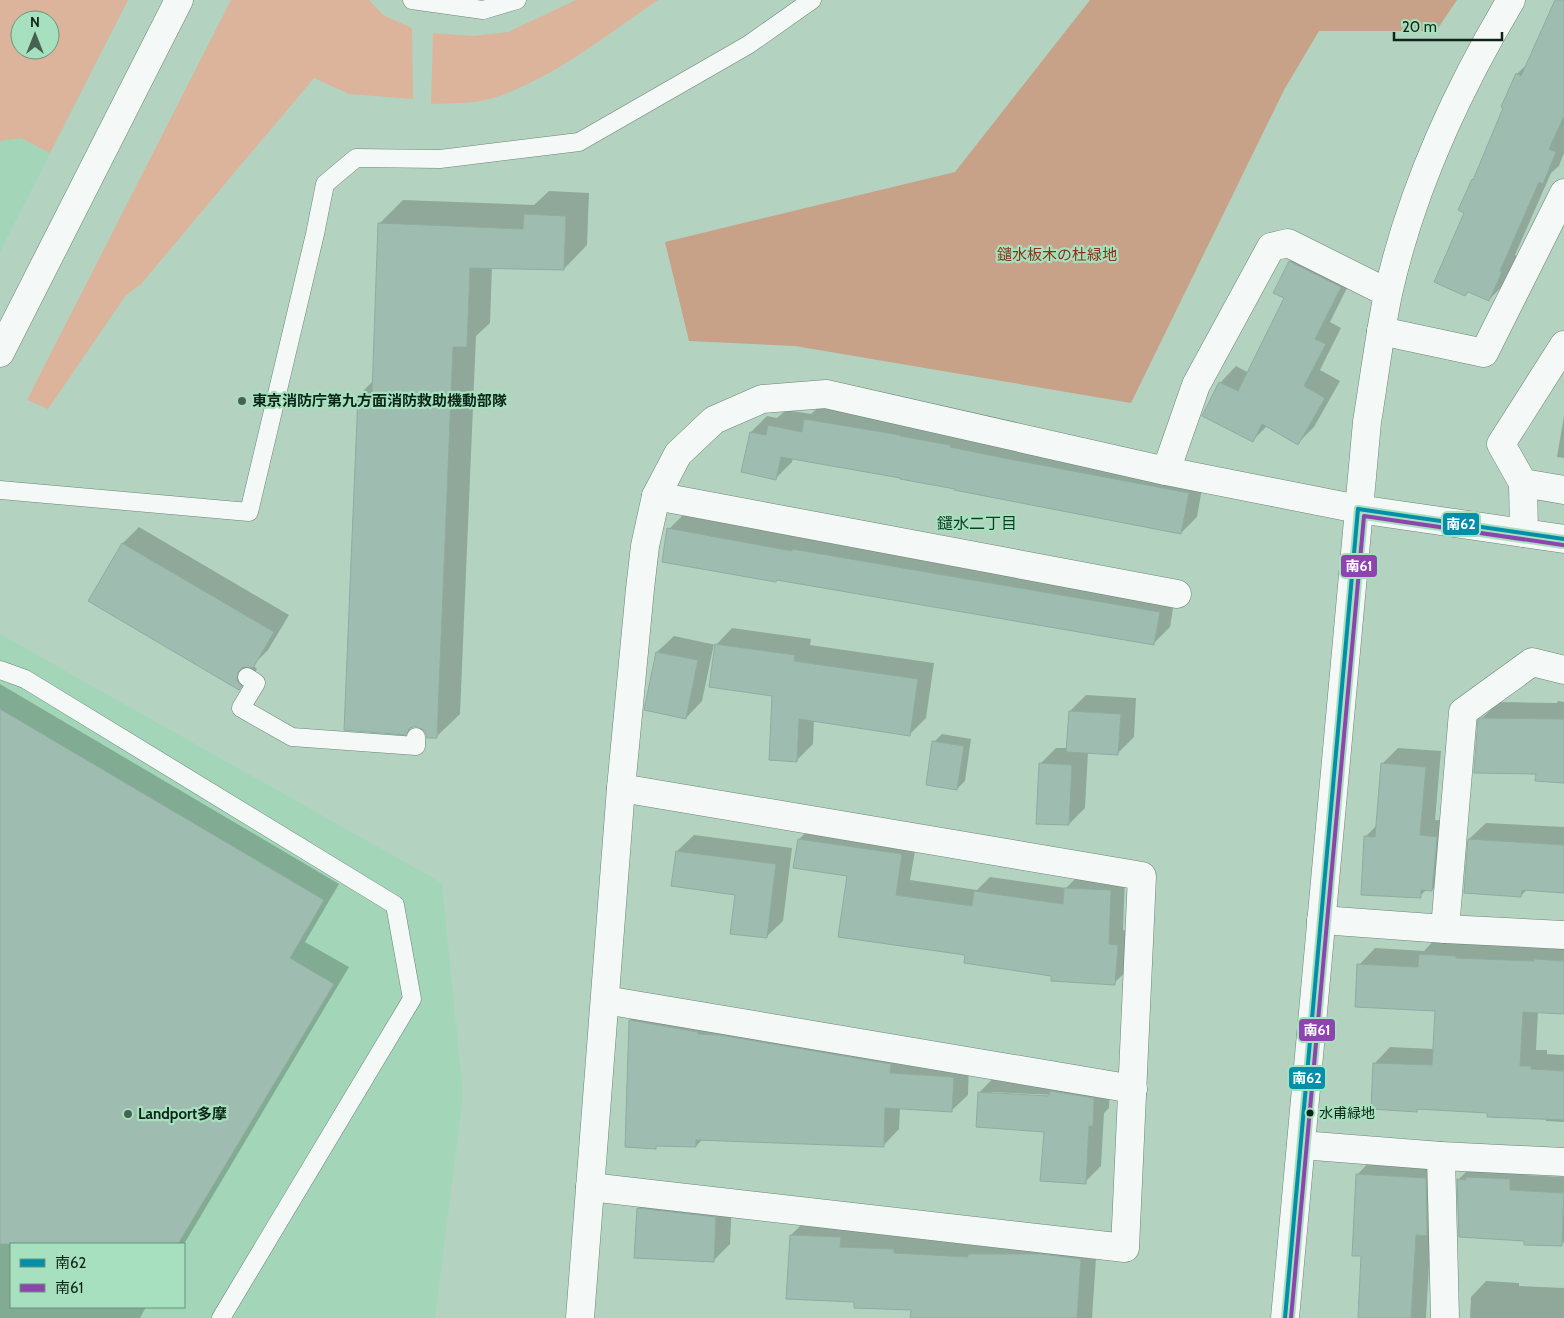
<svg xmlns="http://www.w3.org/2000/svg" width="1564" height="1318" viewBox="0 0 1564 1318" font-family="Cabin,'Noto Sans JP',sans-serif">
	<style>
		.built { fill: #a3d6b8; fill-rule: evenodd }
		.green { fill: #dbb49b; fill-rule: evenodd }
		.forest { fill: #c7a188 }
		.shadow { fill: #0003; fill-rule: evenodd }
		.building { fill: #9fbcb0; stroke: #90aca1 }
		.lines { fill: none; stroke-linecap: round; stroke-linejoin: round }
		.service-casing { stroke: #6b8476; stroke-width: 19 }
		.minor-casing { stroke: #6b8476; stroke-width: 29 }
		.tertiary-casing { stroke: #6b8476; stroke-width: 29 }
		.service { stroke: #f4f8f6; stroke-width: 18 }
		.minor { stroke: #f4f8f6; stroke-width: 28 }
		.tertiary { stroke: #f4f8f6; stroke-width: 28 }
		.bus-1-casing { stroke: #a6e0be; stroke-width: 8 }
		.bus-2-casing { stroke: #a6e0be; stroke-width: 8 }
		.bus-1 { stroke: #038faa; stroke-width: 4 }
		.bus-2 { stroke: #8e44ad; stroke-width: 4 }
		.poi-dot { fill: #476253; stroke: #a6e0be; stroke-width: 2 }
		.bus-dot { fill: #0d2518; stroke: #a6e0be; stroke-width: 2 }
		.labels { text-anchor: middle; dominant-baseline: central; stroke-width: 4.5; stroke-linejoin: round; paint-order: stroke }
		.bus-label { font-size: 14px; fill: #0d2518; stroke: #a6e0be; text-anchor: start }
		.park-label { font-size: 15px; fill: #893314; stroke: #a6e0be }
		.poi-label { font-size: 15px; font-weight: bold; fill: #0d2518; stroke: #a6e0be; text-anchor: start }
		.neighbourhood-label { font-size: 16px; fill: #103c26; stroke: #a6e0be }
		.line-badge { stroke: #a6e0be; stroke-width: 2 }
		.badge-label { font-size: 14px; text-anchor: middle; font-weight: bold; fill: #fff }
	</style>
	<rect width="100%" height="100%" fill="#b3d3c0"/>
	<g class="built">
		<path d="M0 0H128L0 252ZM20 20H50V50H20Z"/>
		<path d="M0 634 442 883 463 1095 435 1318H0ZM11 1244H184V1307H11Z"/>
	</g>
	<g class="green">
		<path d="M0 0H128L50 153 21 138 0 141ZM20 20H50V50H20Z"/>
		<polygon points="231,0 369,0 383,15 412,28 413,99 349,94 314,78 141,284 126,295 48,409 27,400"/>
		<path d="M576 0H658C606 35 543 87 481 101 466 104 447 103 431 104L433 33 473 36 508 32Z"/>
	</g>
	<polygon class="forest" points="1090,0 1457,0 1436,31 1319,31 1284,90 1131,403 795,346 689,341 665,242 955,172"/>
	<g class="shadow">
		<polygon points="1562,0 1564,0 1564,153 1559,166 1551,173 1515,255 1517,256 1505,283 1489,300 1466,212 1460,210 1473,180 1476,177 1517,74 1528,63"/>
		<polygon points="549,191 589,193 587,245 564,269 492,267 490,323 476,336 460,714 436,737 417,725 413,726 405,733 360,394 374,380 379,224 403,200 534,205"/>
		<polygon points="1306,246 1356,270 1330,322 1341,328 1320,370 1340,381 1314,427 1298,443 1267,426 1253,440 1220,383 1236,366 1249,373 1286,298 1290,262"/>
		<polygon points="822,404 1204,477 1197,517 1181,533 956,488 793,458 792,462 776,478 751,432 767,416 777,418 786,410 811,414"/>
		<polygon points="1564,416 1564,458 1557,457"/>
		<polygon points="685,513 1175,596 1170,627 1154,643 778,579 776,581 669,529"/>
		<polygon points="139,527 289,615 268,650 253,665 257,669 255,673 239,689 90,601 123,543"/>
		<polygon points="732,628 811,639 810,645 934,663 926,718 910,734 814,720 813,744 797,760 773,695 714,644 702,701 686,718 657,652 674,636 716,645"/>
		<polygon points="0,684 339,884 305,942 349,967 184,1244 11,1244 11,1307 146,1307 140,1318 0,1318"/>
		<polygon points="1086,695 1136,698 1134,737 1118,753 1088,752 1085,808 1069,824 1040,764 1056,748 1068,748 1070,711"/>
		<polygon points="1558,701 1564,702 1564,782 1537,772 1479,721 1499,702 1557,703"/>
		<polygon points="942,734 971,739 965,781 957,789 934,742"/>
		<polygon points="1398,748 1441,751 1435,820 1453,821 1448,874 1432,890 1427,889 1420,896 1365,837 1377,825 1382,764"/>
		<polygon points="1486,823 1564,827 1564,892 1527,889 1521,896 1469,839"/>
		<polygon points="814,825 917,839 910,880 977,890 990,877 1066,888 1080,874 1125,876 1123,930 1132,931 1129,969 1114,983 1052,975 966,954 799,839"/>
		<polygon points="694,835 792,848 783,921 766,937 737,894 677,851"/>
		<polygon points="1436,938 1564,944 1564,1012 1538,1011 1536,1050 1547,1050 1547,1054 1564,1055 1564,1122 1546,1121 1546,1118 1488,1112 1420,1108 1417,1110 1374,1064 1390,1047 1434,1049 1436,1010 1359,965 1375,948 1424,951"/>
		<polygon points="646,1004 969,1061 968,1095 951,1111 900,1108 899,1129 883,1146 703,1139 696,1146 658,1145 655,1147 630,1020"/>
		<path d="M995 1076 1110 1082 1109 1108 1104 1113 1101 1166 1085 1182 1045 1130 979 1093ZM992 1092 1056 1095V1098L992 1094Z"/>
		<polygon points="1373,1158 1442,1162 1431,1230 1426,1318 1359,1318 1363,1255 1357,1175"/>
		<polygon points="1474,1164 1525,1164 1525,1175 1564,1177 1564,1242 1561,1245 1525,1240 1458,1180"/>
		<polygon points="654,1192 732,1201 730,1244 713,1261 638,1209"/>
		<polygon points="807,1219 910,1234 910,1237 983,1241 1097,1243 1092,1318 912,1318 912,1309 855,1301 791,1235"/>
		<polygon points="1486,1281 1519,1283 1519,1286 1564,1288 1564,1318 1470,1318 1471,1297"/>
	</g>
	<g class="building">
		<polygon points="1555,0 1564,0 1564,116 1549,149 1556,152 1543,184 1539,182 1500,271 1502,272 1489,301 1468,292 1465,296 1434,282 1464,213 1458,210 1472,179 1473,180 1503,108 1501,107 1516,73 1521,76"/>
		<polygon points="524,214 566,216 564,270 470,268 467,347 453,347 437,738 427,738 425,731 416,726 410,728 406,735 344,730 358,394 372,394 378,223 523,229"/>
		<polygon points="1289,261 1341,287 1315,339 1326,344 1304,386 1325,398 1298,445 1262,424 1253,442 1202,416 1219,382 1238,391 1284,298 1273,293"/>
		<polygon points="804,419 900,435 900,436 950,445 950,447 1004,458 1189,493 1181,534 954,490 955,489 900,479 900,478 781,457 776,480 741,472 750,432 766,435 768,425 802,432"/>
		<polygon points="667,528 792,551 792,549 1160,612 1154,645 777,580 776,582 662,562"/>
		<polygon points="122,543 274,632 253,668 243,667 238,672 237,681 242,686 239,690 88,601"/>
		<polygon points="715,644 795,655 794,661 918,679 910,736 799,719 797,762 769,760 772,696 709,687"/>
		<polygon points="656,652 698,660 686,719 644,710"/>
		<polygon points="0,709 324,900 290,958 334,984 178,1244 0,1244"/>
		<polygon points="1069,711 1121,714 1118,755 1066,752"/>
		<polygon points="1482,718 1564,719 1564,783 1535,781 1536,774 1474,773 1478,720"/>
		<polygon points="932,741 964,746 957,790 926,785"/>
		<polygon points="1039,763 1072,765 1069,825 1036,824"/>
		<polygon points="1381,763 1426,767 1420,835 1437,837 1432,891 1421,890 1421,898 1361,895 1364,836 1375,837"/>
		<polygon points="798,839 902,854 896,895 972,906 974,891 1063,904 1064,888 1111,890 1109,944 1118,945 1115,985 1051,981 1051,976 964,963 965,955 838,937 847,876 793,868"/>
		<polygon points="1468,839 1564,845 1564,893 1522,890 1521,897 1464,893"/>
		<polygon points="676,851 776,864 767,938 730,934 735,895 671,886"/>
		<polygon points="1419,954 1456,956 1456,958 1534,961 1534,959 1564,961 1564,1014 1523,1012 1520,1066 1531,1066 1531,1069 1564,1071 1564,1120 1487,1117 1487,1113 1417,1109 1417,1112 1371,1109 1373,1063 1432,1065 1435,1011 1355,1007 1357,964 1418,967"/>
		<polygon points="629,1020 698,1032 698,1034 719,1035 891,1064 890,1073 954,1077 952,1112 885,1108 884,1147 696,1140 696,1147 656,1146 656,1149 625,1147"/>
		<polygon points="1050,1091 1094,1098 1093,1126 1089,1126 1086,1184 1040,1181 1044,1132 976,1127 978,1092 1049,1096"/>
		<polygon points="1356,1174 1426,1178 1427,1236 1416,1235 1411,1318 1358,1318 1361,1256 1352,1256"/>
		<polygon points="1466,1177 1510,1179 1510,1190 1564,1193 1562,1246 1524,1245 1524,1241 1459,1237 1457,1179 1466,1180"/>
		<polygon points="637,1208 716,1217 714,1262 634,1258"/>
		<polygon points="790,1235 841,1237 840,1247 894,1249 894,1253 968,1257 968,1254 1041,1254 1081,1259 1077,1318 910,1318 911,1310 854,1308 854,1302 786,1299"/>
	</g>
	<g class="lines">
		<g class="service-casing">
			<g id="service">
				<polyline points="412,0 483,10 517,0"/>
				<polyline points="0,490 249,512 315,234 325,184 356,158 440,159 579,142 748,45 812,0"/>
				<polyline points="0,670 25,679 395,905 412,999 221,1318"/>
				<polyline points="247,677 256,683 241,708 292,737 416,746 416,737"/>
			</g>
		</g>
		<g class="minor-casing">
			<g id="minor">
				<polyline points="1381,331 1484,353 1564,193"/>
				<polyline points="1564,345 1501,444 1523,483 1564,490"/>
				<polyline points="1166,471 1196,385 1271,247 1288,243 1388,293"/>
				<polyline points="1523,483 1524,533"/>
				<polyline points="656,496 1177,594"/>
				<polyline points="1321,920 1445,929 1564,935"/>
				<polyline points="1445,929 1463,712 1532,662 1564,670"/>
				<polyline points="605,1000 1133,1089"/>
				<polyline points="1301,1145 1441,1156 1564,1162"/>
				<polyline points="1441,1156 1445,1318"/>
				<polyline points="590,1187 1125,1248 1142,876 621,788"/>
				<polyline points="580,1318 621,788 640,589 645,546 656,496 678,454 714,420 762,399 826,394 1166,471 1358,509"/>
			</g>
		</g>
		<g class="tertiary-casing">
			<g id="tertiary">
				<polyline points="0,353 179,0"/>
				<polyline points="1358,509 1564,539"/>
				<path d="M1285 1318 1367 422C1374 380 1379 337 1388 294 1411 190 1456 92 1511 0"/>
			</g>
		</g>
		<use href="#service" class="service"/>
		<use href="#minor" class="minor"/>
		<use href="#tertiary" class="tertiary"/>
		<g class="bus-1-casing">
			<g id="bus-1">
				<polyline points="1358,509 1564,539"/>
				<polyline points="1285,1318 1358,509"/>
			</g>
		</g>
		<g class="bus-2-casing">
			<polyline id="bus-2" points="1291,1318 1364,516 1563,545"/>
		</g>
		<use href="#bus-1" class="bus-1"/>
		<use href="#bus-2" class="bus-2"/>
	</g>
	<g class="poi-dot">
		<circle cx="242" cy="401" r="5"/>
		<circle cx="128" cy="1114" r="5"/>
	</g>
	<circle class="bus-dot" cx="1310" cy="1113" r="4.5"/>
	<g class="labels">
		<g class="bus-label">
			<text x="1319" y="1113">水甫緑地</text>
		</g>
		<g class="park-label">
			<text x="1057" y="255">鑓水板木の杜緑地</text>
		</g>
		<g class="poi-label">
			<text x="252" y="401">東京消防庁第九方面消防救助機動部隊</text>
			<text x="138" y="1114">Landport多摩</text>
		</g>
		<g class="neighbourhood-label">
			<text x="977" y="523">鑓水二丁目</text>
		</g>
	</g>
	<g class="line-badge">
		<rect x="1442" y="512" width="38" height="24" rx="5" fill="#038faa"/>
		<rect x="1340" y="554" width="38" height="24" rx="5" fill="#8e44ad"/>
		<rect x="1298" y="1018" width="38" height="24" rx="5" fill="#8e44ad"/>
		<rect x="1288" y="1066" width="38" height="24" rx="5" fill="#038faa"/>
	</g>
	<g class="badge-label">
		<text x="1461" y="529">南62</text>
		<text x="1359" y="571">南61</text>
		<text x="1317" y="1035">南61</text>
		<text x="1307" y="1083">南62</text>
	</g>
	<rect x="10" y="1243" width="175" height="65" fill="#a6e0be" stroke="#69957c"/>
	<rect x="20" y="1259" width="25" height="8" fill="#038faa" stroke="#69957c"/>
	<text x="55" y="1268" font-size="15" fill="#0d2518">南62</text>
	<rect x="20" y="1284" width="25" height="8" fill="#8e44ad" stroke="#69957c"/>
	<text x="55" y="1293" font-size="15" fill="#0d2518">南61</text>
	<g transform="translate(35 35)"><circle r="24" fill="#a6e0be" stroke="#69957c"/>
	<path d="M0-4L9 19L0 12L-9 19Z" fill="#476253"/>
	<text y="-8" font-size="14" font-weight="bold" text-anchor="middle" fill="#0d2518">N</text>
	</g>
	<path d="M1394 32v8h108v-8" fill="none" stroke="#0d2518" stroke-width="2.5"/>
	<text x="1402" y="32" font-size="15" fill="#0d2518" stroke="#a6e0be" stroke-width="4" paint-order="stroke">20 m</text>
</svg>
